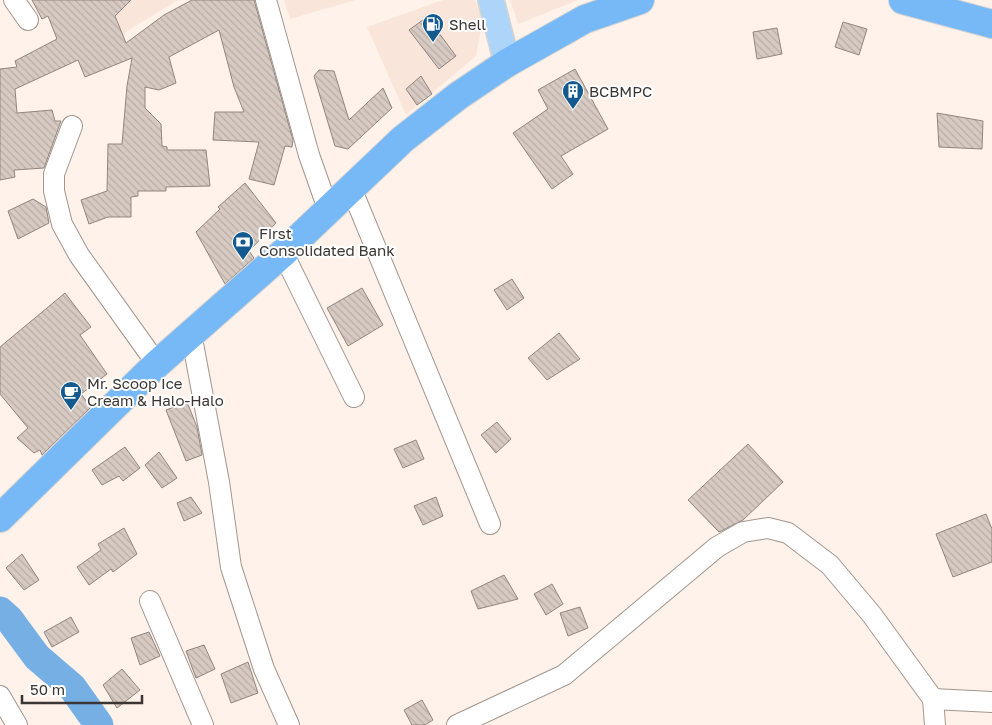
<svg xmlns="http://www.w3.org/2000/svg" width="992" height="725" viewBox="0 0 992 725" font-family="'Golos Text',sans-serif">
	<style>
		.built { fill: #f9e5d9 }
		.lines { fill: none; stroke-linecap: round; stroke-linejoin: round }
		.river { stroke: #76afe4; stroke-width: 29 }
		.building { fill: url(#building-back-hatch); stroke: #91857f }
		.minor-casing { stroke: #a2968f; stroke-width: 22 }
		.major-casing { stroke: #d4d3d2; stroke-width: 28 }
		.highway-casing { stroke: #d4d3d2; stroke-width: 30 }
		.minor { stroke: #fff; stroke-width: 20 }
		.major { stroke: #add5fa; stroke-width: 25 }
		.highway { stroke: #76b9f6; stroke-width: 28 }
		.labels { text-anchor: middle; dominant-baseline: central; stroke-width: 4; stroke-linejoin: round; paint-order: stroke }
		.poi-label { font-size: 15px; fill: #3b3633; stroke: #fff; text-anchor: start }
	</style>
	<defs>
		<pattern id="building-back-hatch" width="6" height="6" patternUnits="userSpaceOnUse" patternTransform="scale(1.25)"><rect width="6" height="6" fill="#d6cac2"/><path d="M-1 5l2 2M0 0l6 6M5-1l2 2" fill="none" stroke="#b9aea7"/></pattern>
	</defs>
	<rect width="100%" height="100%" fill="#fef2ea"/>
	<g class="built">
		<polygon points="83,0 178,0 127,31 116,46"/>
		<polygon points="284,0 355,0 290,19"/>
		<polygon points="443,0 475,0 483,20 476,56 406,115 367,27"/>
		<polygon points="510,0 578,0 518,24"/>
	</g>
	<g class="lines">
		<polyline class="river" points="0,611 9,619 37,657 72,687 99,725"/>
	</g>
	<g class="building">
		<polygon points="32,0 131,0 115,16 126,43 164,15 192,0 254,0 293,140 292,147 285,146 274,185 249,179 259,142 213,140 215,112 244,112 234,87 219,30 169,57 176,83 159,90 145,87 145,108 161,124 162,146 167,147 167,150 206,150 210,186 166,187 166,191 138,191 138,196 131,197 131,217 108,217 89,224 81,200 107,191 108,144 122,144 127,86 132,58 85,77 78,60 15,89 17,113 52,110 55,121 61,121 44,168 14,170 15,177 0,180 0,69 17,67 15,61 57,39 48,16 42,19"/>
		<polygon points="427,17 456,56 439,69 409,30"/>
		<polygon points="843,22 867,29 859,55 835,47"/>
		<polygon points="777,28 782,54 757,59 753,32"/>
		<polygon points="575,69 608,129 561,156 573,174 552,189 513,133 548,109 538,90"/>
		<polygon points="319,70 334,71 349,120 383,88 392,108 348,149 335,146 314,76"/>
		<polygon points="421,76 432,94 417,105 406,89"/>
		<polygon points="937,113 983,121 982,149 939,147"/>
		<polygon points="245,183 276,223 249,251 254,258 225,284 196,232 220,209 218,207"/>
		<polygon points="33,199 46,207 49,223 18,239 8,211"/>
		<polygon points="512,279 524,298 507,310 494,290"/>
		<polygon points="362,288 383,325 348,346 327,308"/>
		<polygon points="65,293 91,327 80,335 107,374 81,394 91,407 42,455 40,450 34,453 17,438 28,428 0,394 0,347"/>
		<polygon points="559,333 580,359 547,380 528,358"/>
		<polygon points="187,402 197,427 202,455 186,461 166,410"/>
		<polygon points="497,422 511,439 496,453 481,435"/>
		<polygon points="416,440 424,459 403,468 394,449"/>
		<polygon points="748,444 783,482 743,520 719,532 688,500"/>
		<polygon points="125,447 140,468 123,481 119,476 102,485 92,470"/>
		<polygon points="159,452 177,478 162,488 145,465"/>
		<polygon points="191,497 202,513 184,521 177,503"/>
		<polygon points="436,497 443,516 423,525 414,506"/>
		<polygon points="986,514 992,529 992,562 953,577 936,534"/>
		<polygon points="124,528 137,554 113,572 111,569 89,585 77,567 101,550 98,544"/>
		<polygon points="22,554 39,580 24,590 6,568"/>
		<polygon points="504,575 518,599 478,609 471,591"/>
		<polygon points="552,584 563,604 546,615 534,594"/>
		<polygon points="580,607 588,628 568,636 560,613"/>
		<polygon points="71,617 79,632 52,647 44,632"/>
		<polygon points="149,632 160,656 140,665 131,638"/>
		<polygon points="204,645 215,669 196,678 186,651"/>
		<polygon points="248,662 258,693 231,703 221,674"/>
		<polygon points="122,669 140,690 117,708 103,685"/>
		<polygon points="422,700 433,720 425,725 412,725 404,710"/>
	</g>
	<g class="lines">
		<g class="minor-casing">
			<g id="minor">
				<polyline points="14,0 28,20"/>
				<polyline points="266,0 309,155 328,209"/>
				<polyline points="72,126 54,174 54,191 62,224 79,255 157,364"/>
				<polyline points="351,188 490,524"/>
				<polyline points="283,253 354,397"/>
				<polyline points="191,333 219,482 231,567 264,669 289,725"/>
				<polyline points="150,601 203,725"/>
				<polyline points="0,696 17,725"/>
				<polyline points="933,699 992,702"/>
				<polyline points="457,725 564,675 717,547 743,532 768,528 788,533 830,565 872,615 933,699 935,725"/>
			</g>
		</g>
		<g class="major-casing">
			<polyline id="major" points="491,0 507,63"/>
		</g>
		<g class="highway-casing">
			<g id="highway">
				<polyline points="903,0 992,24"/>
				<polyline points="0,518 157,364 283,253 403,139 458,96 507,63 585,19 640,0"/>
			</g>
		</g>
		<use href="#minor" class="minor"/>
		<use href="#major" class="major"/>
		<use href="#highway" class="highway"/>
	</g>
	<defs>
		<g id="fuel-pin" transform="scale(1.125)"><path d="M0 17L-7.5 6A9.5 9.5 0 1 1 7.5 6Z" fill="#155a8e" stroke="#fff"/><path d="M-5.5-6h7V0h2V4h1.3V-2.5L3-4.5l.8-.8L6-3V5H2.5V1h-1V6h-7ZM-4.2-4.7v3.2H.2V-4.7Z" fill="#fff"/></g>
		<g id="building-pin" transform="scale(1.125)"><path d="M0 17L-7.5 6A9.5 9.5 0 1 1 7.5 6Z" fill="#155a8e" stroke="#fff"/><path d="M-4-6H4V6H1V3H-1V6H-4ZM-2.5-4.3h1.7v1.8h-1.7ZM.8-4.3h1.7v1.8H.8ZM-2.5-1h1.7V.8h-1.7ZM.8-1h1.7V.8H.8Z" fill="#fff"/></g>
		<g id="bank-pin" transform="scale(1.125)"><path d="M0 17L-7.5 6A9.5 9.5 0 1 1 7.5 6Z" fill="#155a8e" stroke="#fff"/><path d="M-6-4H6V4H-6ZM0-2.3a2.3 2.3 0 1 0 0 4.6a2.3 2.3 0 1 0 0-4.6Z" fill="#fff"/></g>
		<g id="cafe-pin" transform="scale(1.125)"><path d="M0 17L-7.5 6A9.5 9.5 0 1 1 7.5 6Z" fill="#155a8e" stroke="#fff"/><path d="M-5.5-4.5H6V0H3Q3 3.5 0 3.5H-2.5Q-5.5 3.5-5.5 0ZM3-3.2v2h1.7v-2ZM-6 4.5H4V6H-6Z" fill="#fff"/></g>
	</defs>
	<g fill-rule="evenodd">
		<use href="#fuel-pin" x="433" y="24"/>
		<use href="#building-pin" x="573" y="91"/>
		<use href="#bank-pin" x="243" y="242"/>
		<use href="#cafe-pin" x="71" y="392"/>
	</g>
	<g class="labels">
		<g class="poi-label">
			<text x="449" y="24">Shell</text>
			<text x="589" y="91">BCBMPC</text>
			<text x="259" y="233">First<tspan x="259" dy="17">Consolidated Bank</tspan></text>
			<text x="87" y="383">Mr. Scoop Ice<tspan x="87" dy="17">Cream &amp; Halo-Halo</tspan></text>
		</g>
	</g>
	<path d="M22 695v8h120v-8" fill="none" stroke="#3b3633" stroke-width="2.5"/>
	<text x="30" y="695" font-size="15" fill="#3b3633" stroke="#ffffff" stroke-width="4" paint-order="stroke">50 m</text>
</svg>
